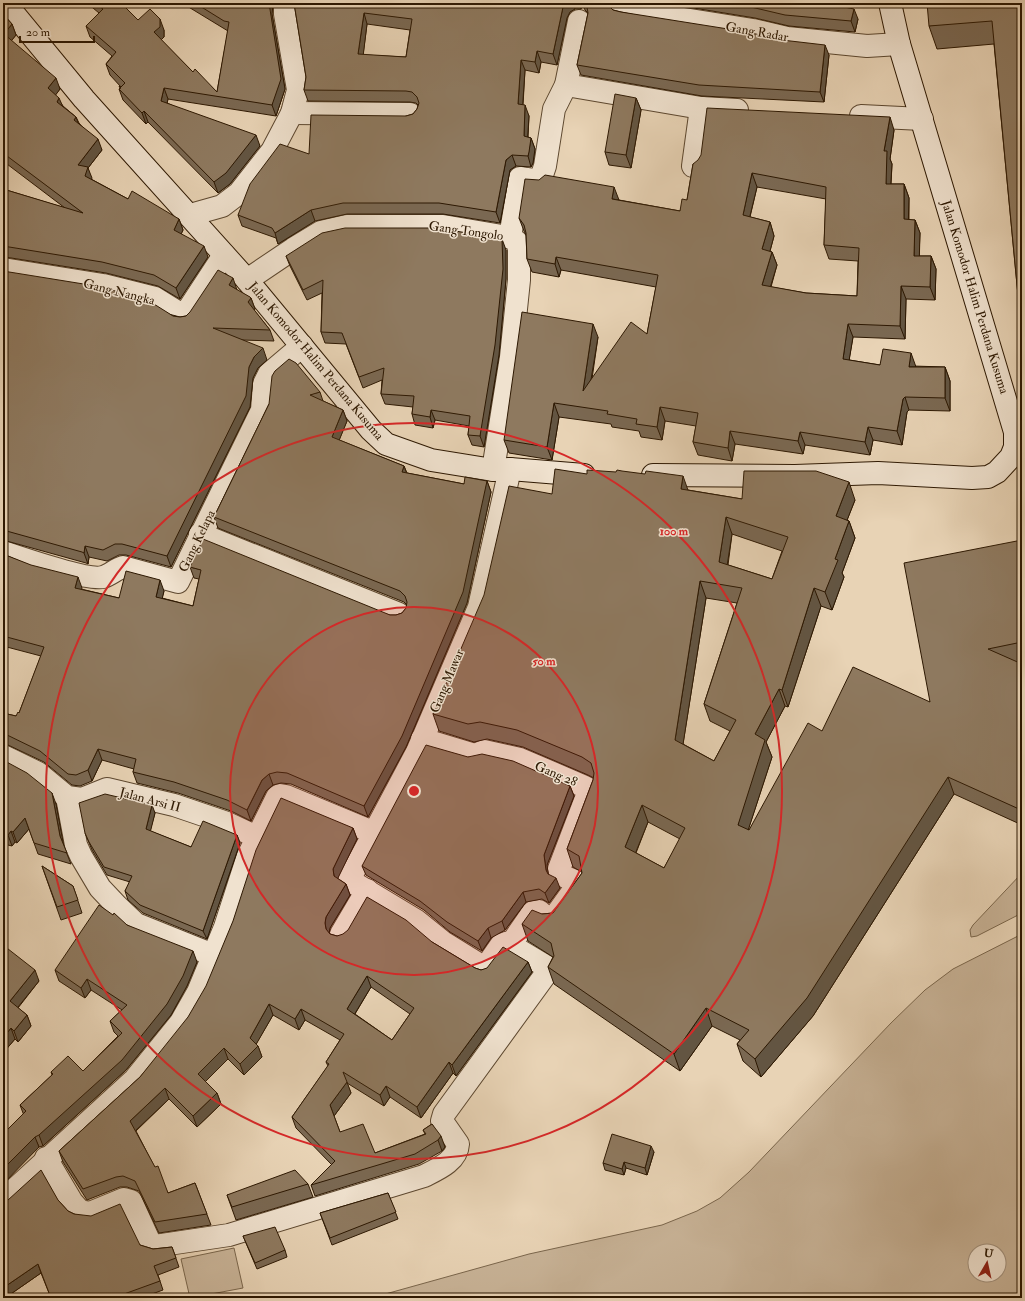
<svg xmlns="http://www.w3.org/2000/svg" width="1025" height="1301" viewBox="0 0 1025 1301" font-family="'IM FELL Double Pica',serif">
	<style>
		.green { fill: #c8b397; stroke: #7a664c; fill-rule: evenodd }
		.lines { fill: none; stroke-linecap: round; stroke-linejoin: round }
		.street-casing { stroke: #5c472f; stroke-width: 24 }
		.secondary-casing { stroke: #2d1802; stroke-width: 24 }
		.street { stroke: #f0e2cf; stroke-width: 22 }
		.secondary { stroke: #f0e2cf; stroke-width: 22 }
		.wall { fill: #7a6852; stroke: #2d1802; fill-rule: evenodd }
		.shaded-wall { fill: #635542; stroke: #2d1802 }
		.building { fill: #8e795f; stroke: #2d1802; fill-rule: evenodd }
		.ring { fill: none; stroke: #d62828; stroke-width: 2 }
		.labels { text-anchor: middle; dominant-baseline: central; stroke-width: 3; stroke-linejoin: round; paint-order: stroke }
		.street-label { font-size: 13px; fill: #2d1802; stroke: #f0e2cf }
		.centre { fill: #d62828; stroke: #f0e2cf; stroke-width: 2 }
		.ring-label { font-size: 12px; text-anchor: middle; font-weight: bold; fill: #d62828; stroke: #f0e2cf; stroke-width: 3; stroke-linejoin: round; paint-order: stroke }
	</style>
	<rect width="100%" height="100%" fill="#e8d3b5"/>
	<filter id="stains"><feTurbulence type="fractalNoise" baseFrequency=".005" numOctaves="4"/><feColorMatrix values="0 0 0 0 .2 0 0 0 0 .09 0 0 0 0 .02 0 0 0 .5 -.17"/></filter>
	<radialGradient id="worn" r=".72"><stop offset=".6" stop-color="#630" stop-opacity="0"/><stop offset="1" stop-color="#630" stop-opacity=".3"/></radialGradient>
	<g class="green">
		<polygon points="1022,873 1022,913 977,936 971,937 970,930 973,925"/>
		<path d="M1022 934V1298H371L529 1254 662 1225 697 1211 720 1198 749 1172 891 1023 925 990 953 969ZM975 1251H999V1275H975Z"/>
		<polygon points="234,1248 243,1288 190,1298 181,1259"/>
	</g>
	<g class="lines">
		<g class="street-casing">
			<g id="street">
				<polyline points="619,3 621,8 627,10 753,30 787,38 867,46 899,44"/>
				<polyline points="566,85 701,108 737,110"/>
				<polyline points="292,113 410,114"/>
				<polyline points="861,116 922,119"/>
				<polyline points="693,166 701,108"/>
				<polyline points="190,215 222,206 239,193 272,151 292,113 298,90 285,14 285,3"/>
				<polyline points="510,237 520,178 540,181 545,166 554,109 566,85 579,21"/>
				<polyline points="3,269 103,285 155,298 184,316 224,255"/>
				<polyline points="247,280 293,249 321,232 347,226 443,226 502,236 512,238 517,242 519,249 519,280 511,357 493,470"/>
				<polyline points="200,534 399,614"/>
				<path d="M3 552C21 558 88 581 103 577 110 575 116 569 123 567L178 582 262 410 264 384 269 374 302 346"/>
				<polyline points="422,739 475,755 484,751 520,759 583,786 587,788 588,793 559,869 561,875 575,881 576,887 553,919 548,919 539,911 533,912 513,941 501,945 485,968 443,942 417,921 349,880 417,752 479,607 510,469"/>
				<polyline points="3,756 38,773 67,797 82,799 107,789 174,805 227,823 257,837"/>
				<polyline points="67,797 76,845 81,856 100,888 117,906 136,924 213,955"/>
				<polyline points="341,934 367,890"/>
				<path d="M46 1158 72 1202 80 1211 90 1213 124 1199 131 1201 151 1245 155 1246 229 1235 424 1176C438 1169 457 1161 458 1144L442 1121 444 1114 548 971 547 967 507 943"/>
				<polyline points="3,1200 135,1079 181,1022 198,992 225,927 248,856 277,797 280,795 286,796 375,833"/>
			</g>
		</g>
		<g class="secondary-casing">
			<g id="secondary">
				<polyline points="5,3 84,99 247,280 371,430 386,444 431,460 493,470 510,469 584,475"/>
				<polyline points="653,475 795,476 878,473 972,478 988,477 997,472 1011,457 1015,447 1015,432 899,44 890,3"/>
			</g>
		</g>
		<use href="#street" class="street"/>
		<use href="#secondary" class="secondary"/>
	</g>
	<g class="wall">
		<polygon points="87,3 121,3 138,20 164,30 164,37 161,40 193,72 217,92 228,31 182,3 273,3 272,14 285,89 276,116 168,99 167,103 260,146 230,184 218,193 148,122 146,124 123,100 119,89 120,88 119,86 121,87 110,75 106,64 112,56 90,37 86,26 99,13"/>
		<path d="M294 3H581L582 5 581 9H575L570 12 567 18 557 65 541 62 539 73 525 70 523 105 529 116 528 137 531 138 535 149 533 163 531 167 516 166 510 170 500 223 443 214H347L315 221 278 244 276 238 242 226 238 215 309 154 406 116 413 114 417 109 418 105 416 103 410 102 308 101 304 90 306 77ZM367 24 410 30 406 57 363 55Z"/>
		<polygon points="582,3 598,3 613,10 621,12 829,55 824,102 702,96 581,75 577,65 588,13 585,10"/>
		<polygon points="663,3 826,3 858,19 855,32 789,26 755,18"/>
		<polygon points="1022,3 1022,330 1021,327 994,44 937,49 929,26"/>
		<polygon points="3,14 12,24 16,35 11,41 60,89 55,95 63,106 76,117 79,123 102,150 88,168 91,179 128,199 179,219 183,230 181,234 208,257 180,299 158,286 106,273 5,257 3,257 3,189 65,208 3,161"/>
		<polygon points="636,98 641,110 631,168 609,165 605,152"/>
		<path d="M894 130 890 159 892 164 891 184H904L909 198V220H915L920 233 919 256H931L936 269 935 300 906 299 905 339 853 337 849 360 880 365 945 367 950 381V411L909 410 907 412 902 445 873 440 870 455 805 445 803 454 735 444 732 461 698 455 693 442 696 426 665 421 662 440 641 437 639 431 612 427 611 424 559 417 552 460 509 453 504 440 598 337 592 379 647 334 656 287 561 270 559 277 532 272 527 259 526 235 524 231 519 218 619 200 680 211 687 200 693 164ZM757 187 826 199 824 245 829 259 858 261 857 296 806 293 771 287 777 265 772 252 770 251 774 236 770 222 750 217Z"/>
		<polygon points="506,250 506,279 499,355 484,447 472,445 468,435 469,426 435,420 433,428 415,425 412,414 413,407 385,404 381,394 382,380 363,388 346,344 325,343 321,332 322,293 307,300 290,266 286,256"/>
		<polygon points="3,271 180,317 186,316 237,290 251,298 255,309 254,310 270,330 274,341 242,340 267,360 258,368 253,378 250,407 171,567 126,555 119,555 107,561 89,557 88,564 86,563 3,540"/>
		<polygon points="320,392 323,401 343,410 347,421 339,440 404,466 407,473 464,484 487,481 491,492 467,603 406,747 368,817 291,784 281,783 273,785 266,791 251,821 231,811 178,793 137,783 133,772 134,769 102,760 92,781 80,786 72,785 44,762 8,745 3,744 3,713 16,716 19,713 41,656 3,646 3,554 82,588 81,589 119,598 164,591 162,598 193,606 199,579 194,578 190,567 390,615 396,615 402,613 406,608 407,605 404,602 218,528 214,517 269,404"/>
		<path d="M688 490 742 499 855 500 847 520 849 521 855 538 842 573 844 577 832 610 821 606 788 707 785 706 766 742 772 757 748 830H749L822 731 930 702 1022 540V661L1017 662 1022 664V825L954 794 813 1016 761 1077 743 1061 737 1044 740 1040 712 1026 680 1071 554 984 548 967 553 957 528 941 522 924 542 914 553 913 582 873V872L573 867 567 849 593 780 594 778 588 775 523 747 487 739 474 742 439 731 433 714 552 494ZM732 534 782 551 772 579 728 565ZM706 598 737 603 704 704 710 721 730 731 714 761 683 744ZM648 822 680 839 664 868 636 853Z"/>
		<polygon points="468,757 570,786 574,796 547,865 548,874 560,888 549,903 542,899 526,902 505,930 491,938 482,951 450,932 424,910 366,875 362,866"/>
		<polygon points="3,760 56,804 63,844 71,864 38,854 29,829 17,843 15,842 12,846 4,844 7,852 3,857"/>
		<polygon points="155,813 150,831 191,847 237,835 240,843 207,939 143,913 128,900 125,891 130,882 107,875 92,850 85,833"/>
		<path d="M353 828 357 839 337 878 346 884 350 895 330 928 329 932 330 934 337 936 432 942 475 968 481 970 528 962 532 972 456 1076 453 1073 421 1118 390 1097 384 1106 347 1083 351 1093 334 1116 340 1132 375 1153 425 1134 423 1130 432 1124 445 1147 442 1151 419 1164 315 1196 311 1185 332 1165 296 1128 292 1117 328 1066 326 1062 340 1040 305 1020 299 1030 273 1015 256 1044 258 1046 262 1057 244 1075 228 1059 205 1082 217 1093 221 1104 197 1127 169 1099 136 1131 168 1193 195 1183 211 1225 159 1233 139 1191 127 1187H120L87 1200 63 1162 59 1151 140 1077ZM371 987 410 1014 392 1040 355 1014Z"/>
		<polygon points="42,866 73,886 82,913 61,920"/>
		<polygon points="127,925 197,962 187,986 171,1015 126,1070 43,1146 39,1147 23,1113 20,1105 52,1075 51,1072 83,1071 118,1036 114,1032 110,1021 122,1010 91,990 85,998 59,981 55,970"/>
		<polygon points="3,945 39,981 18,1008 27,1015 31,1026 18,1042 15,1039 3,1053"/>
		<polygon points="654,1152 647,1175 626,1168 624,1175 605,1170 603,1163"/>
		<polygon points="308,1184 313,1197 236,1220 227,1195"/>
		<polygon points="388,1193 398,1219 332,1245 320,1213"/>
		<polygon points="58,1200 68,1211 140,1245 153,1249 172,1247 179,1267 158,1275 163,1290 141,1298 51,1298 41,1273 5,1298 3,1298"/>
		<polygon points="243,1236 285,1250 287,1257 257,1269"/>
	</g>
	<g class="shaded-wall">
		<polygon points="269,3 273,3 272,14 285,89 276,116 272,105"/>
		<polygon points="565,3 573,3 575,9 570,12 567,18 557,65 553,54 563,7"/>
		<polygon points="579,3 581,3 582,5 581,9"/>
		<polygon points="854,9 858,19 855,32 851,21"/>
		<polygon points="364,13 367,24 362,65 358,54"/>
		<polygon points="160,19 164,30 164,37 158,43 154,32"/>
		<polygon points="12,24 16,35 8,45 4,34"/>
		<polygon points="825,45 829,55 824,102 820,92"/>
		<polygon points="537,51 541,62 539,73 535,62"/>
		<polygon points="521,60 525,70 522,115 518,104"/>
		<polygon points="56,78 60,89 52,100 48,88"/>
		<polygon points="164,88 168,99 165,112 161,101"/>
		<polygon points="59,98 64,109 57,102"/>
		<polygon points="636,98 641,110 631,168 626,155"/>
		<polygon points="525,105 529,116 527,147 524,136"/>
		<polygon points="144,111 148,122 146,124 142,113"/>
		<polygon points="76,117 80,128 74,120"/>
		<polygon points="890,117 894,130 890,159 892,164 890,197 886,184 884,151"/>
		<polygon points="256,135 260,146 230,184 218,193 214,182"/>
		<polygon points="531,138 535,149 533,163 531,167 528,156"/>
		<polygon points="98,139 102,150 88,168 92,178 89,187 78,165"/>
		<polygon points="512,155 516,166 510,170 500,223 496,212 506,160"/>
		<polygon points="752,173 757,187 747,228 743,215"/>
		<polygon points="904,184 909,198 908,233 904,219"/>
		<polygon points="614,187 619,200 612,199"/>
		<polygon points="311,210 315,221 278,244 275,233"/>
		<polygon points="179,219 183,230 178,241 174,230"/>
		<polygon points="915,220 920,233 919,269 914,256"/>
		<polygon points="770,222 774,236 767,262 762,249"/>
		<polygon points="502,239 506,250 506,279 499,355 484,447 480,436"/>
		<polygon points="204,246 208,257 180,299 176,288"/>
		<polygon points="772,252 777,265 767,298 762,285"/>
		<polygon points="931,256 936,269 935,300 930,287"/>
		<polygon points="556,257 561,270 559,277 555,264"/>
		<polygon points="233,278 237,290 229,285"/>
		<polygon points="901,286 906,299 905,339 900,326"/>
		<polygon points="251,298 255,309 252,314 248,302"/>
		<polygon points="593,324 598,337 587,404 583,391"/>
		<polygon points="848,324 853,337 847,373 843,359"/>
		<polygon points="263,348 267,360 258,368 253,378 250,407 171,567 167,556 249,367 254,357"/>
		<polygon points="911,353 916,367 909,367"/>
		<polygon points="945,367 950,381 950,411 945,398"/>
		<polygon points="905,397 909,410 907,412 902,445 897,431 903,399"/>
		<polygon points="554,403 559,417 552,460 547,447"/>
		<polygon points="660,407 665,421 662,440 657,427"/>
		<polygon points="343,410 347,421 336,448 332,437"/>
		<polygon points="431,410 435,420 433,428 430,417"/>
		<polygon points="868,427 873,440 870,455 865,442"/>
		<polygon points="730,431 735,444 732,461 728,448"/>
		<polygon points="800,432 805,445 803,454 798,441"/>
		<polygon points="404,466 408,477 402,472"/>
		<polygon points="683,476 689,493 681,489"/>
		<polygon points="487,481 491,492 467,603 406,747 368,817 364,806"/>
		<polygon points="849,482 855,500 842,533 836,516"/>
		<polygon points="726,517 732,534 725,579 719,562"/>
		<polygon points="849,521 855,538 842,573 844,577 832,610 825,592 835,559"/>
		<polygon points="85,546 89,557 88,564 84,553"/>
		<polygon points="78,577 82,588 79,599 75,588"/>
		<polygon points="160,580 164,591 160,608 156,597"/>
		<polygon points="700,581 706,598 681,757 675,740"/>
		<polygon points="814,588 821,606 788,707 782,690"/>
		<polygon points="779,689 785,706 766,742 772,757 744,843 738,825 755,734"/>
		<polygon points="98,749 102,760 92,781 88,770"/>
		<polygon points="269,774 273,785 266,791 251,821 247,810 262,780"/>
		<polygon points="948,777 954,794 813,1016 761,1077 755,1059"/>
		<polygon points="570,786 574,796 547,865 549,879 546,870 544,855"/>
		<polygon points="52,793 56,804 64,847 60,836"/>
		<polygon points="1022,803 1022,817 1019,809"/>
		<polygon points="152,805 155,813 149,837 146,829"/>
		<polygon points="642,805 648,822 631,864 625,847"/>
		<polygon points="25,818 29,829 17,843 13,832"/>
		<polygon points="353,828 357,839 337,880 334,876 333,869"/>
		<polygon points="11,831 15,842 12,846 8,835"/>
		<polygon points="237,835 240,843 207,939 203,931"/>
		<polygon points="3,841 7,852 3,857"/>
		<polygon points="556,878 560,888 549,903 545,893"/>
		<polygon points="346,884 350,895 330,928 329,934 326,929 325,923 326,917"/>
		<polygon points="523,892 526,902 505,930 502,921"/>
		<polygon points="488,928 491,938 482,951 478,941"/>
		<polygon points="193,951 197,962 187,986 171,1015 126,1070 43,1146 39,1135"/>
		<polygon points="528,962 532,972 456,1076 452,1065"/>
		<polygon points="35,970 39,981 14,1012 10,1001"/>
		<polygon points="367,976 371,987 351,1020 347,1009"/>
		<polygon points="87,979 91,990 85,998 81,988"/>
		<polygon points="269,1004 273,1015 254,1048 250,1038"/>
		<polygon points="706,1008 712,1026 680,1071 674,1054"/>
		<polygon points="301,1009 305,1020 299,1030 295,1019"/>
		<polygon points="27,1015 31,1026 18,1042 14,1031"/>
		<polygon points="11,1028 15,1039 3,1053 3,1038"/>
		<polygon points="258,1046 262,1057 244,1075 240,1064"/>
		<polygon points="224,1048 228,1059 202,1085 198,1074"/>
		<polygon points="449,1062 453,1073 421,1118 417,1107"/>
		<polygon points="347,1082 351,1093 334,1116 330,1105"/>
		<polygon points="386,1086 390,1097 384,1106 380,1095"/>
		<polygon points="165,1088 169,1099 134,1132 130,1121"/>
		<polygon points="217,1093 221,1104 197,1127 193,1116"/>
		<polygon points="441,1136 445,1147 442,1151 438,1140"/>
		<polygon points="35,1137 39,1147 3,1184 3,1169"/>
		<polygon points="651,1146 654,1152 647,1175 645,1168"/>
		<polygon points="624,1162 626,1168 624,1175 622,1169"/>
		<polygon points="38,1264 41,1273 5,1298 3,1298 3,1288"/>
	</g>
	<g class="building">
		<polygon points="95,3 121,3 138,20 150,9 160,19 160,27 154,32 193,72 195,69 217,92 229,22 224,21 195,3 269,3 281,79 272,105 164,88 161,101 256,135 226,173 214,182 144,111 142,113 119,89 121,88 119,86 121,87 125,83 106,64 116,52 86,26 103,9"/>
		<path d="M294 3H565L563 7 553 54 537 51 535 62 521 60 518 104 525 105 524 136 531 138 529 152 528 156 512 155 506 160 496 212 439 203H343L311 210 275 233 272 228 238 215 250 184 280 144 309 154 311 115 406 116 413 114 417 109 419 103 417 97 412 92 406 91 304 90 306 77ZM364 13 412 19 406 57 358 54Z"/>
		<polygon points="584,3 598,3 607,4 613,10 621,12 747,32 782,40 825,45 820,92 699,85 577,65 588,13 587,7"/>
		<polygon points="727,3 826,3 854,9 851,21 785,15 751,7"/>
		<polygon points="927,3 1022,3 1022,327 1021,327 992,21 929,26"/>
		<polygon points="3,14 12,24 4,34 56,78 48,88 59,98 57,102 76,117 74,120 98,139 78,165 88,167 85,176 128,199 132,191 179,219 174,230 204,246 176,288 154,275 102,262 3,246 3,189 83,213 3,153"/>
		<polygon points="615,94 636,98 626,155 605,152"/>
		<path d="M707 108 890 117 884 151H887L886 184H904V219L915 220 914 256H931L930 287 901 286 900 326 848 324 843 359 880 365 883 349 911 353 909 367H945V398L905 397 903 399 897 431 868 427 865 442 800 432 798 441 730 431 728 448 693 442 698 413 660 407 657 427 636 424 637 419 607 414 608 411 554 403 547 447 504 440 522 312 593 324 583 391 631 322 647 334 658 275 556 257 555 264 527 259 526 233 524 225 519 218 525 179 539 180 545 175 614 187 612 199 680 211 682 199 687 200 693 164 698 160 701 155ZM752 173 826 187 824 245 859 248 857 296 806 293 762 285 772 252 762 249 770 222 743 215Z"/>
		<polygon points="345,228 438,228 502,239 503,269 495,345 480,436 468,435 470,416 431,410 430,417 412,414 414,396 381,394 384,368 359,377 342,333 321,332 323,280 303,290 286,256 322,233"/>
		<polygon points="218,270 233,278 229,285 250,297 251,298 248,302 270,330 213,328 263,348 254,357 249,367 246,396 167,556 122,544 115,544 103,550 85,546 84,553 82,552 3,530 3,271 96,286 146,299 173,316 180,317 186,316 190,312"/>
		<polygon points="289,359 296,363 320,392 310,395 343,410 332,437 404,466 402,472 464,484 465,477 487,481 463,592 402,736 364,806 287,773 277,772 269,774 262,780 247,810 227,800 174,782 133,772 136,759 98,749 88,770 76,775 68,774 40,751 3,733 3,713 16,716 18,712 19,713 44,647 3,636 3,554 31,565 78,577 75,588 119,598 126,571 160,580 156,597 193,606 201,570 190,567 203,539 390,615 396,615 402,613 406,608 407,602 405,596 400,591 214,517 269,404 272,376 275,371"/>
		<path d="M555 469 587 474V470L616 472 617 470 622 471 645 474 646 471 683 476 681 489 742 499 744 471H816L849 482 836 516 849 521 835 559 838 560 825 592 814 588 782 690 779 689 755 734 765 740 738 825 749 830 808 723 822 731 853 667 930 702 904 563 1022 540V642L988 649 1022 664V803L1019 809 948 777 807 998 755 1059 737 1044 749 1030 706 1008 674 1054 548 967 554 956 551 943 522 924 532 910 542 914 553 913 582 873 579 856 567 849 593 780 594 773 591 763 582 757 517 730 480 722 468 724 433 714 484 595 509 486 552 494ZM726 517 788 537 772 579 719 562ZM700 581 742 588 704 704 736 720 714 761 675 740ZM642 805 685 828 664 868 625 847Z"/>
		<polygon points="426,745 468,757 482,754 513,761 570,786 544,855 546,870 548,874 556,878 545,893 539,889 523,892 502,921 488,928 478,941 447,922 420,901 362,866"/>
		<polygon points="3,760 27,773 52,793 60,836 67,853 34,843 25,818 13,832 11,831 8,835 3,834"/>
		<polygon points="105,794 152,805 146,829 191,847 203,821 237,835 203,931 140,905 125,891 132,876 104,867 89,842 85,833 79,803"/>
		<path d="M281 798 353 828 333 869 334 876 346 884 326 917 325 923 326 929 330 934 337 936 343 934 348 930 367 897 406 920 432 942 475 968 481 970 487 968 503 947 528 962 452 1065 449 1062 417 1107 386 1086 380 1095 343 1072 347 1082 330 1105 340 1132 363 1124 375 1153 426 1134 423 1130 432 1124 441 1136 438 1140 415 1154 311 1185 335 1161 292 1117 329 1064 326 1062 344 1034 301 1009 295 1019 269 1004 250 1038 258 1046 240 1064 224 1048 198 1074 217 1093 193 1116 165 1088 130 1121 155 1167 158 1166 168 1193 195 1183 207 1214 155 1222 135 1181 123 1176 116 1177 83 1189 59 1151 140 1077 188 1017 206 986 233 921 256 850ZM367 976 414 1008 392 1040 347 1009Z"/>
		<polygon points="42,866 73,886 78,900 57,907"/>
		<polygon points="99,905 113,915 114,913 127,925 193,951 183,976 167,1004 122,1060 39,1135 35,1137 3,1169 3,1134 26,1111 20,1105 53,1074 51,1072 68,1056 83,1071 122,1033 110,1021 127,1005 87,979 81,988 55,970"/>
		<polygon points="3,945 35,970 10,1001 27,1015 14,1031 11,1028 3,1038"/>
		<polygon points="612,1134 651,1146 645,1168 624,1162 622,1169 603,1163"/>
		<polygon points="41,1170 58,1200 68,1211 74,1214 91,1216 120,1204 140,1245 153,1249 172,1247 176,1258 154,1266 160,1281 113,1298 109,1298 109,1297 106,1298 51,1298 38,1264 3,1288 3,1203 8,1200"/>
		<polygon points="295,1170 308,1184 232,1207 227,1195"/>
		<polygon points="388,1193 396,1212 330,1238 320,1213"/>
		<polygon points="275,1227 285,1250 255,1263 243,1236"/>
	</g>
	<circle cx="414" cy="791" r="184" fill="#d62828" fill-opacity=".12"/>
	<g class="ring">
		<circle cx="414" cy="791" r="184"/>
		<circle cx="414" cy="791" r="368"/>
	</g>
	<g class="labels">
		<g class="street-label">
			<text transform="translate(757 32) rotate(10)">Gang Radar</text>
			<text transform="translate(466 231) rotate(8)">Gang Tongolo</text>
			<text transform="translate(119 292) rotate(14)">Gang Nangka</text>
			<text transform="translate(975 297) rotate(73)">Jalan Komodor Halim Perdana Kusuma</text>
			<text transform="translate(316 361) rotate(50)">Jalan Komodor Halim Perdana Kusuma</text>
			<text transform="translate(197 541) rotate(-64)">Gang Kelapa</text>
			<text transform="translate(447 681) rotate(-67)">Gang Mawar</text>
			<text transform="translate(556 774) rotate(23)">Gang 28</text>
			<text transform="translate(150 800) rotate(15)">Jalan Arsi II</text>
		</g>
	</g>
	<circle cx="414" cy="791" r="6" class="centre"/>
	<g class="ring-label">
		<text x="674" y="535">100 m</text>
		<text x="544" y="665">50 m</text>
	</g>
	<rect width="1025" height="1301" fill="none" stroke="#e8d3b5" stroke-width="16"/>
	<rect x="4" y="4" width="1017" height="1293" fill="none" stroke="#2d1802" stroke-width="2"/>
	<rect x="8" y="8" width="1009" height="1285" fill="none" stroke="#2d1802"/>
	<g transform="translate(987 1263) rotate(9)"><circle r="19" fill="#f0e2cf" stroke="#a2917d"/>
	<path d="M0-3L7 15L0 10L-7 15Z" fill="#8f2418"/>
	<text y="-6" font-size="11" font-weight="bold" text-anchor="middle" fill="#2d1802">U</text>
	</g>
	<path d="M20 36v6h74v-6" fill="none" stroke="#2d1802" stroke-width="2"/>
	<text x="26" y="36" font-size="12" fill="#2d1802" stroke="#f0e2cf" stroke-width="3" paint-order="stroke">20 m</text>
	<rect width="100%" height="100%" filter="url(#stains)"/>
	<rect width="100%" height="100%" fill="url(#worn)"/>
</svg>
